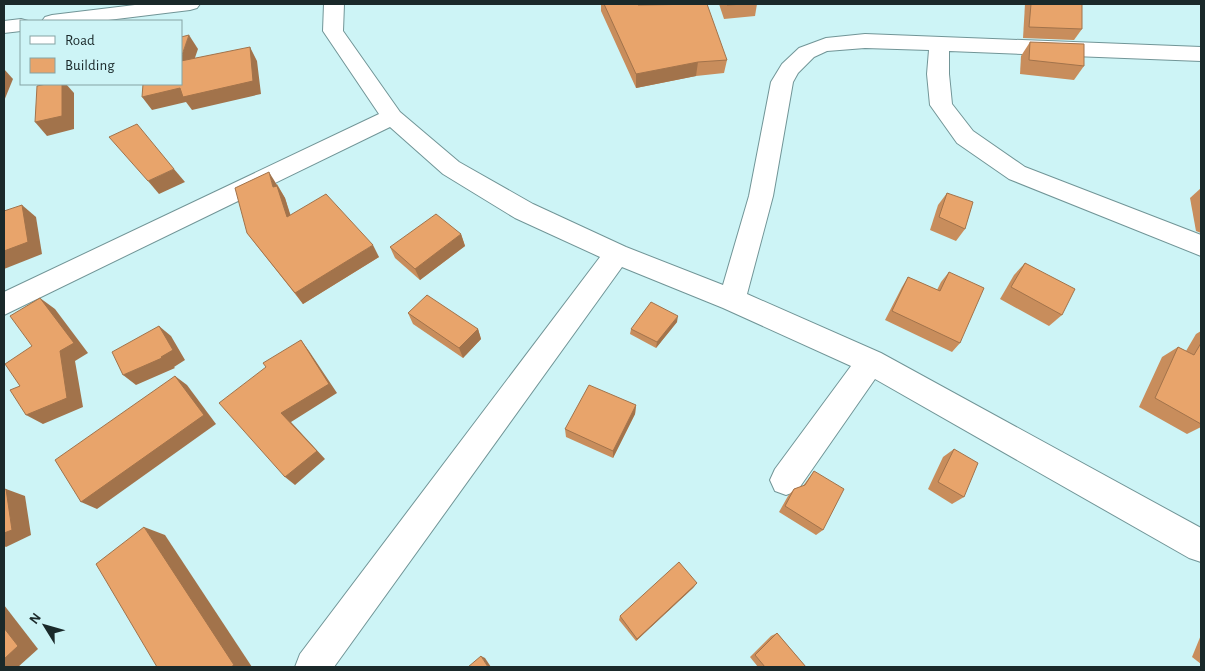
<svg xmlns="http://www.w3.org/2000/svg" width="1205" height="671" viewBox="0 0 1205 671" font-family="'Alegreya Sans',sans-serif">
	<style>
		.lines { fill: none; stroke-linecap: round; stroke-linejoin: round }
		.minor-casing { stroke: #719597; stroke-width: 2 }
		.major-casing { stroke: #719597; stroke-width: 2 }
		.minor { fill: #fff; fill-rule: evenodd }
		.major { fill: #fff; fill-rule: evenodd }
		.wall { fill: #c88d5c }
		.shaded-wall { fill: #a2734b }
		.building { fill: #e8a46b; stroke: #a2734b }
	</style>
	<rect width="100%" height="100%" fill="#cdf4f6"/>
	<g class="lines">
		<g class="minor-casing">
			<polygon id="minor" points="324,4 344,4 343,31 400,112 459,162 533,204 626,247 723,285 749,196 771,82 782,64 799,48 826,38 865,34 1201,47 1201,61 949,51 949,74 952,104 973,131 1025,167 1201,235 1201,256 1009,179 957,143 930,105 927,74 929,50 865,48 827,51 814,57 798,73 793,82 773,196 747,294 881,353 1201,528 1201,562 1189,558 875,379 797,491 786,495 775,491 770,480 775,469 851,366 723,308 622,267 334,667 295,667 300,654 600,257 515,218 443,174 390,127 4,315 4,292 379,114 323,31"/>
		</g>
		<g class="major-casing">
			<g id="major">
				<polygon points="143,4 200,4 197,8 190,10 100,21 42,21 45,17 52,15"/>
				<polygon points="21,19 28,21 21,21 21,31 4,33 4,21"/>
			</g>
		</g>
		<use href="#minor" class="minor"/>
		<use href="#major" class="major"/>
	</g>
	<g class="wall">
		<polygon points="601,4 637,4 638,5 727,60 724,73 696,76 636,88 601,11"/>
		<polygon points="719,4 757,4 755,16 724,19"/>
		<polygon points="1025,4 1082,4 1082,29 1074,40 1023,38"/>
		<polygon points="1030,42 1084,66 1074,80 1020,74 1021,56"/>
		<polygon points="277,184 285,198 290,215 379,257 303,304 247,233"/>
		<polygon points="1201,188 1201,233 1196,231 1190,198"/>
		<polygon points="947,193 965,229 956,241 930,230 938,205"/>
		<polygon points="461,234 465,246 420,280 395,258 390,247"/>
		<polygon points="1025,263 1062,315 1049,326 1000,299 1014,275"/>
		<polygon points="949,272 960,343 952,352 885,320 902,287 908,277 937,290 941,282"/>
		<polygon points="408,313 478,329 481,339 463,358 413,324"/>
		<polygon points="677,322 656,348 630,334 631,329"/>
		<polygon points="1201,331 1201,427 1187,434 1139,407 1162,357 1178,347 1186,351 1196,334"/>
		<polygon points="636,405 635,414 613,458 566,437 565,429"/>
		<polygon points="954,449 964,497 952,504 928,489 943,457"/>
		<polygon points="814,471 823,530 816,535 779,512 788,496 794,489 803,486"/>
		<polygon points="694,587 636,641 619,620 620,616"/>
		<polygon points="777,633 806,667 758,667 750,657 771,636"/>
		<polygon points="1201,635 1201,664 1192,657"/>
	</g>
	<g class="shaded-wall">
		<polygon points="189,35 198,49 189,75 181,64 181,58"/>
		<polygon points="250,47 257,61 261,94 192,110 186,102 152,110 142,97"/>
		<polygon points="698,62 696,76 636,88 636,74"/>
		<polygon points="4,69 13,79 4,101"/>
		<polygon points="62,84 66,84 74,93 74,129 47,136 35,122"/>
		<polygon points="174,169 185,182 159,194 148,181"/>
		<polygon points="269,172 285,198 295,229 287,217 273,187"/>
		<polygon points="22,205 36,217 42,254 4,269 4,251"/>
		<polygon points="461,234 465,246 420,280 415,269"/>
		<polygon points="373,245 379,257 303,304 295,293"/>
		<polygon points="40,298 55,309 88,353 75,361 83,407 43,424 26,415"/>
		<polygon points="678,316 677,322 656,348 657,342"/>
		<polygon points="159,326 171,336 185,360 174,367 175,368 136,385 123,375 161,357"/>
		<polygon points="478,329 481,339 463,358 459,348"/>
		<polygon points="301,340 309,351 337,393 291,422 325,459 295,485 285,477 281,413"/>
		<polygon points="175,376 187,385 216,424 97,509 81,502"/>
		<polygon points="636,405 635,414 613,458 613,451"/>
		<polygon points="6,489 25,496 31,535 6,547 4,546"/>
		<polygon points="144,527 165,535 252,667 231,667"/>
		<polygon points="697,583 694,587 636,641 637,639"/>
		<polygon points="4,605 38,649 18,667 4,667"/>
		<polygon points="481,656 485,658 491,667 488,667"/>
	</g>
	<g class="building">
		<polygon points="604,4 637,4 638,5 707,4 727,60 698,62 636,74"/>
		<polygon points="726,4 745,4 727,5"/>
		<polygon points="1031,4 1082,4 1082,29 1029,27"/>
		<polygon points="189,35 181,58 181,37"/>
		<polygon points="1030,42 1084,44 1084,66 1029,60"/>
		<polygon points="250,47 253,81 183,97 180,88 142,97 143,84 181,84 181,61"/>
		<polygon points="46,84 62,84 62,116 35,122 37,86"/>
		<polygon points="137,124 174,169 148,181 109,137"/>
		<polygon points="269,172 273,187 277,186 287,217 326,194 373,245 295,293 247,233 235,188"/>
		<polygon points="947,193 973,202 965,229 939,217"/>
		<polygon points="22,205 28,242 4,251 4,211"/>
		<polygon points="436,214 461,234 415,269 390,247"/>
		<polygon points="1025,263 1075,289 1062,315 1011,287"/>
		<polygon points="949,272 984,288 960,343 892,311 908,277 940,291"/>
		<polygon points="427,295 478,329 459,348 408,313"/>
		<polygon points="40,298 74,343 60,351 67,398 26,415 10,390 20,386 5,364 32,346 10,316"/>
		<polygon points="651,302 678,316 657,342 631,329"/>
		<polygon points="159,326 173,350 161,357 162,358 123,375 112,352"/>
		<polygon points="301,340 329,384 281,413 317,451 285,477 219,403 266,367 263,363"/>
		<polygon points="1201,343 1201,424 1155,398 1178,347 1194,355"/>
		<polygon points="175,376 204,415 81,502 55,460"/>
		<polygon points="589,385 636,405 613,451 565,429"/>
		<polygon points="954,449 978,463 964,497 938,482"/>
		<polygon points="814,471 844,489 823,530 785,506 794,489 805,485"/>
		<polygon points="6,489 12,530 4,533 4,490"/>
		<polygon points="144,527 234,665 231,667 157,667 96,564"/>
		<polygon points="679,562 697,583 637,639 620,616"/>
		<polygon points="4,628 18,646 4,659"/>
		<polygon points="777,633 806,667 765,667 755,655"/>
		<polygon points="481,656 488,667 468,667"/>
	</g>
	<rect width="1205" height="671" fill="none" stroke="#1a292a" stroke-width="10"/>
	<rect x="20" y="20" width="162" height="65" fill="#cdf4f6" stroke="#85a3a4"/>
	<rect x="30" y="36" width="25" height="8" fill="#ffffff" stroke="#85a3a4"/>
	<text x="65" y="45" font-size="15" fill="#1a292a">Road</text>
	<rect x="30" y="58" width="25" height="15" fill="#e8a46b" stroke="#85a3a4"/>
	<text x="65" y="70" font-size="15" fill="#1a292a">Building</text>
	<g transform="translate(45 626) rotate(307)" stroke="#cdf4f6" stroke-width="4" paint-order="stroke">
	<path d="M0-4L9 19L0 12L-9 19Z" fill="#1a292a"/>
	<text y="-8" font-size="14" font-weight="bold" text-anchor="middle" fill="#1a292a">N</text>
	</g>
</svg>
